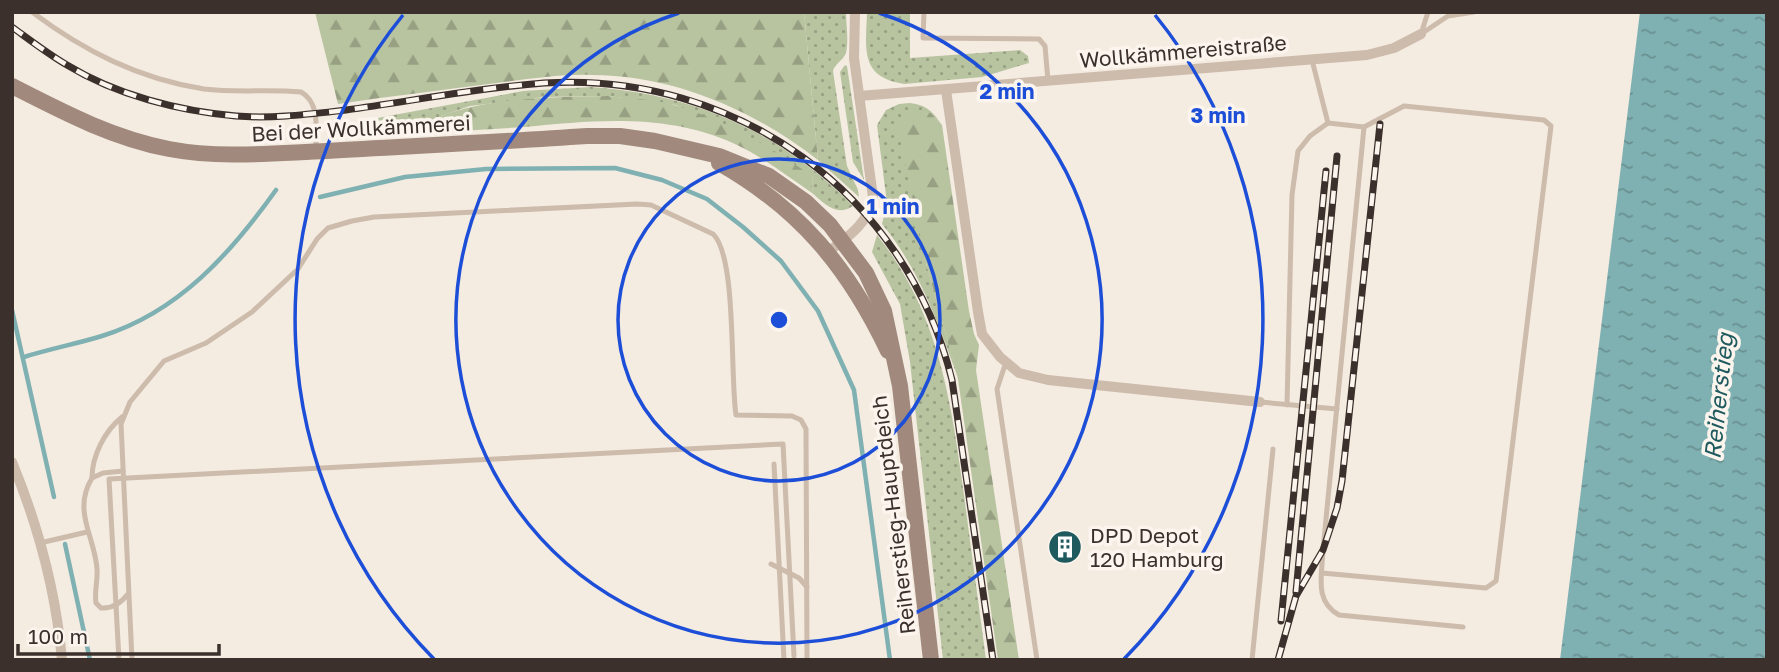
<svg xmlns="http://www.w3.org/2000/svg" width="1779" height="672" viewBox="0 0 1779 672" font-family="'Golos Text',sans-serif">
	<style>
		.grass { fill: url(#grass-dots) }
		.forest { fill: url(#forest-firs) }
		.water { fill: url(#water-ripples) }
		.lines { fill: none; stroke-linecap: round; stroke-linejoin: round }
		.stream { stroke: #7fb0b2; stroke-width: 4.5 }
		.lane { stroke: #cdbbac; stroke-width: 5 }
		.street { stroke: #cdbbac; stroke-width: 10 }
		.secondary { stroke: #a18a7d; stroke-width: 16 }
		.rail-casing { stroke: #3b302b; stroke-width: 7 }
		.rail { stroke: #fbf5ee; stroke-width: 4.5; stroke-dasharray: 13; stroke-linecap: butt }
		.lane-bridge { stroke: #cdbbac; stroke-width: 5 }
		.ring { fill: none; stroke: #1d4ed8; stroke-width: 3.5 }
		.labels { text-anchor: middle; dominant-baseline: central; stroke-width: 7; stroke-linejoin: round; paint-order: stroke }
		.street-label { font-size: 21px; fill: #3b302b; stroke: #fbf5ee }
		.poi-label { font-size: 21px; fill: #3b302b; stroke: #fbf5ee; text-anchor: start }
		.water-label { font-size: 23px; font-style: italic; fill: #1f5a5e; stroke: #fbf5ee }
		.centre { fill: #1d4ed8; stroke: #fbf5ee; stroke-width: 3.5 }
		.ring-label { font-size: 21px; text-anchor: middle; font-weight: bold; fill: #1d4ed8; stroke: #fbf5ee; stroke-width: 7; stroke-linejoin: round; paint-order: stroke }
	</style>
	<defs>
		<pattern id="grass-dots" width="8" height="8" patternUnits="userSpaceOnUse" patternTransform="scale(1.75)"><rect width="8" height="8" fill="#b8c4a0"/><path d="M2 2h.1M6 6h.1" fill="none" stroke="#97a083" stroke-width="1.8" stroke-linecap="round"/></pattern>
		<pattern id="forest-firs" width="22" height="20" patternUnits="userSpaceOnUse" patternTransform="scale(1.75)"><rect width="22" height="20" fill="#b8c4a0"/><path d="M5 1l3.5 6h-7zM16 11l3.5 6h-7z" fill="#97a083"/></pattern>
		<pattern id="water-ripples" width="26" height="14" patternUnits="userSpaceOnUse" patternTransform="scale(1.75)"><rect width="26" height="14" fill="#7fb0b2"/><path d="M2 4q2-2 4 0t4 0M15 11q2-2 4 0t4 0" fill="none" stroke="#699091"/></pattern>
	</defs>
	<rect width="100%" height="100%" fill="#f4ebe1"/>
	<g class="grass">
		<path d="M804 12H846C846 24 849 41 846 53 843 61 835 63 833 71L847 166 858 190 859 197 818 160Z"/>
		<path d="M867 12H910V58L1020 50 1028 56 1029 63 982 77 904 84C859 77 866 49 867 12Z"/>
		<polygon points="845,65 847,66 864,180 853,162 840,72"/>
		<path d="M591 87C694 94 781 132 853 206 836 217 825 204 812 193L813 177 676 105 608 96 545 97 470 106 441 116 444 132H334L328 129 329 127 523 91Z"/>
		<path d="M910 103C927 105 933 112 942 125L931 113 926 263 958 378C938 323 920 270 882 224L887 203 877 125 886 110 899 104Z"/>
		<path d="M877 235C939 312 951 401 964 495 971 550 979 605 986 660H943L910 362 900 304 872 252Z"/>
	</g>
	<g class="forest">
		<path d="M315 12H804L818 160C755 111 674 75 592 75 560 74 529 79 497 83 444 90 391 96 338 104Z"/>
		<path d="M608 96C630 99 657 99 678 106 727 122 772 147 813 177L812 193C787 176 763 157 735 144 668 113 596 120 524 127 497 129 470 130 444 132L441 116C494 97 552 97 608 96Z"/>
		<polygon points="912,109 931,113 942,125 969,311 974,334 979,345 976,370 1019,660 998,660 958,379 926,263 898,129 902,114"/>
	</g>
	<polygon class="water" points="1640,12 1767,12 1767,660 1560,660"/>
	<g class="lines">
		<g class="stream">
			<polyline points="320,197 405,177 486,169 615,168 662,180 707,199 743,227 781,261 818,311 854,390 890,660"/>
			<polyline points="12,310 54,497"/>
			<path d="M24 357C49 349 76 344 102 336 179 312 231 253 276 190"/>
			<polyline points="65,544 90,660"/>
		</g>
		<g class="lane">
			<path d="M32 12C84 51 139 79 204 89 236 93 269 89 301 92 320 102 316 130 316 148"/>
			<polyline points="924,12 923,38 1039,39 1045,46 1048,81"/>
			<polyline points="1421,34 1448,16 1474,12"/>
			<polyline points="1421,34 1428,12"/>
			<polyline points="1312,60 1328,123 1364,127 1404,106 1544,120 1551,126 1496,581 1486,588 1322,573"/>
			<path d="M1364 127 1323 550C1322 576 1314 601 1339 615L1463 627"/>
			<polyline points="1006,362 997,389 1037,660"/>
			<polyline points="1260,402 1337,409"/>
			<polyline points="1287,405 1292,195 1298,151 1310,136 1328,123"/>
			<path d="M123 471 103 473 92 478C72 511 95 537 97 569 98 581 94 592 96 603L101 608C113 609 121 603 128 594"/>
			<path d="M92 478C92 455 105 431 122 417"/>
			<polyline points="40,543 87,532"/>
			<polyline points="771,564 799,578 807,587"/>
			<path d="M132 660 121 424 130 402 164 361 206 343 252 312 298 269 317 239 328 228 352 221 374 217 637 204 651 205 713 234C737 256 730 378 736 415L792 416 801 420 806 429 807 660"/>
			<polyline points="1252,660 1273,449"/>
		</g>
		<g class="street">
			<polyline points="946,90 978,312 982,334 1000,357 1019,373 1048,380 1260,402"/>
			<polyline points="859,96 1367,55 1394,48 1421,34"/>
			<path d="M828 252C848 237 869 223 873 197L854 58 855 12"/>
			<path d="M12 462C38 525 56 592 62 660"/>
		</g>
		<g class="secondary">
			<path d="M12 86C63 112 112 138 169 149 222 159 275 153 327 151 414 146 500 142 587 136H620L655 141 719 156 769 176 806 202 830 225 866 273 884 311 900 386 931 660"/>
			<path d="M719 163C800 209 848 267 888 351"/>
		</g>
		<g class="rail-casing">
			<g id="rail">
				<path d="M12 27C30 40 48 54 67 65 116 95 179 111 236 116 272 119 310 114 346 110 412 101 477 88 544 83 735 71 906 193 952 380L993 660"/>
				<polyline points="1296,592 1337,156"/>
				<polyline points="1281,621 1326,171"/>
				<polyline points="1278,660 1296,596 1323,550 1337,508 1342,481 1380,124"/>
			</g>
		</g>
		<use href="#rail" class="rail"/>
		<g class="lane-bridge">
			<polyline points="774,464 784,660"/>
			<polyline points="119,660 109,479 783,444 794,656"/>
		</g>
	</g>
	<g class="ring">
		<circle cx="779" cy="320" r="161"/>
		<path d="M879 13A323 323 0 1 1 679 13"/>
		<path d="M434 659A484 484 0 0 1 403 15M1155 15A484 484 0 0 1 1124 659"/>
	</g>
	<defs>
		<g id="building-disc" transform="scale(1.75)"><circle r="9.5" fill="#1f5a5e" stroke="#fbf5ee"/><path d="M-4-6H4V6H1V3H-1V6H-4ZM-2.5-4.3h1.7v1.8h-1.7ZM.8-4.3h1.7v1.8H.8ZM-2.5-1h1.7V.8h-1.7ZM.8-1h1.7V.8H.8Z" fill="#fff"/></g>
	</defs>
	<g fill-rule="evenodd">
		<use href="#building-disc" x="1065" y="547"/>
	</g>
	<g class="labels">
		<g class="street-label">
			<text transform="translate(1183 51) rotate(-5)">Wollkämmereistraße</text>
			<text transform="translate(361 128) rotate(-3)">Bei der Wollkämmerei</text>
			<text transform="translate(893 515) rotate(-97)">Reiherstieg-Hauptdeich</text>
		</g>
		<g class="poi-label">
			<text x="1090" y="535">DPD Depot<tspan x="1090" dy="24">120 Hamburg</tspan></text>
		</g>
		<g class="water-label">
			<text transform="translate(1718 396) rotate(-84)">Reiherstieg</text>
		</g>
	</g>
	<circle cx="779" cy="320" r="10" class="centre"/>
	<g class="ring-label">
		<text x="1007" y="99">2 min</text>
		<text x="1218" y="123">3 min</text>
		<text x="893" y="214">1 min</text>
	</g>
	<rect width="1779" height="672" fill="none" stroke="#3b302b" stroke-width="28"/>
	<path d="M18 644v10h201v-10" fill="none" stroke="#3b302b" stroke-width="3.5"/>
	<text x="28" y="644" font-size="21" fill="#3b302b" stroke="#fbf5ee" stroke-width="5" paint-order="stroke">100 m</text>
</svg>
